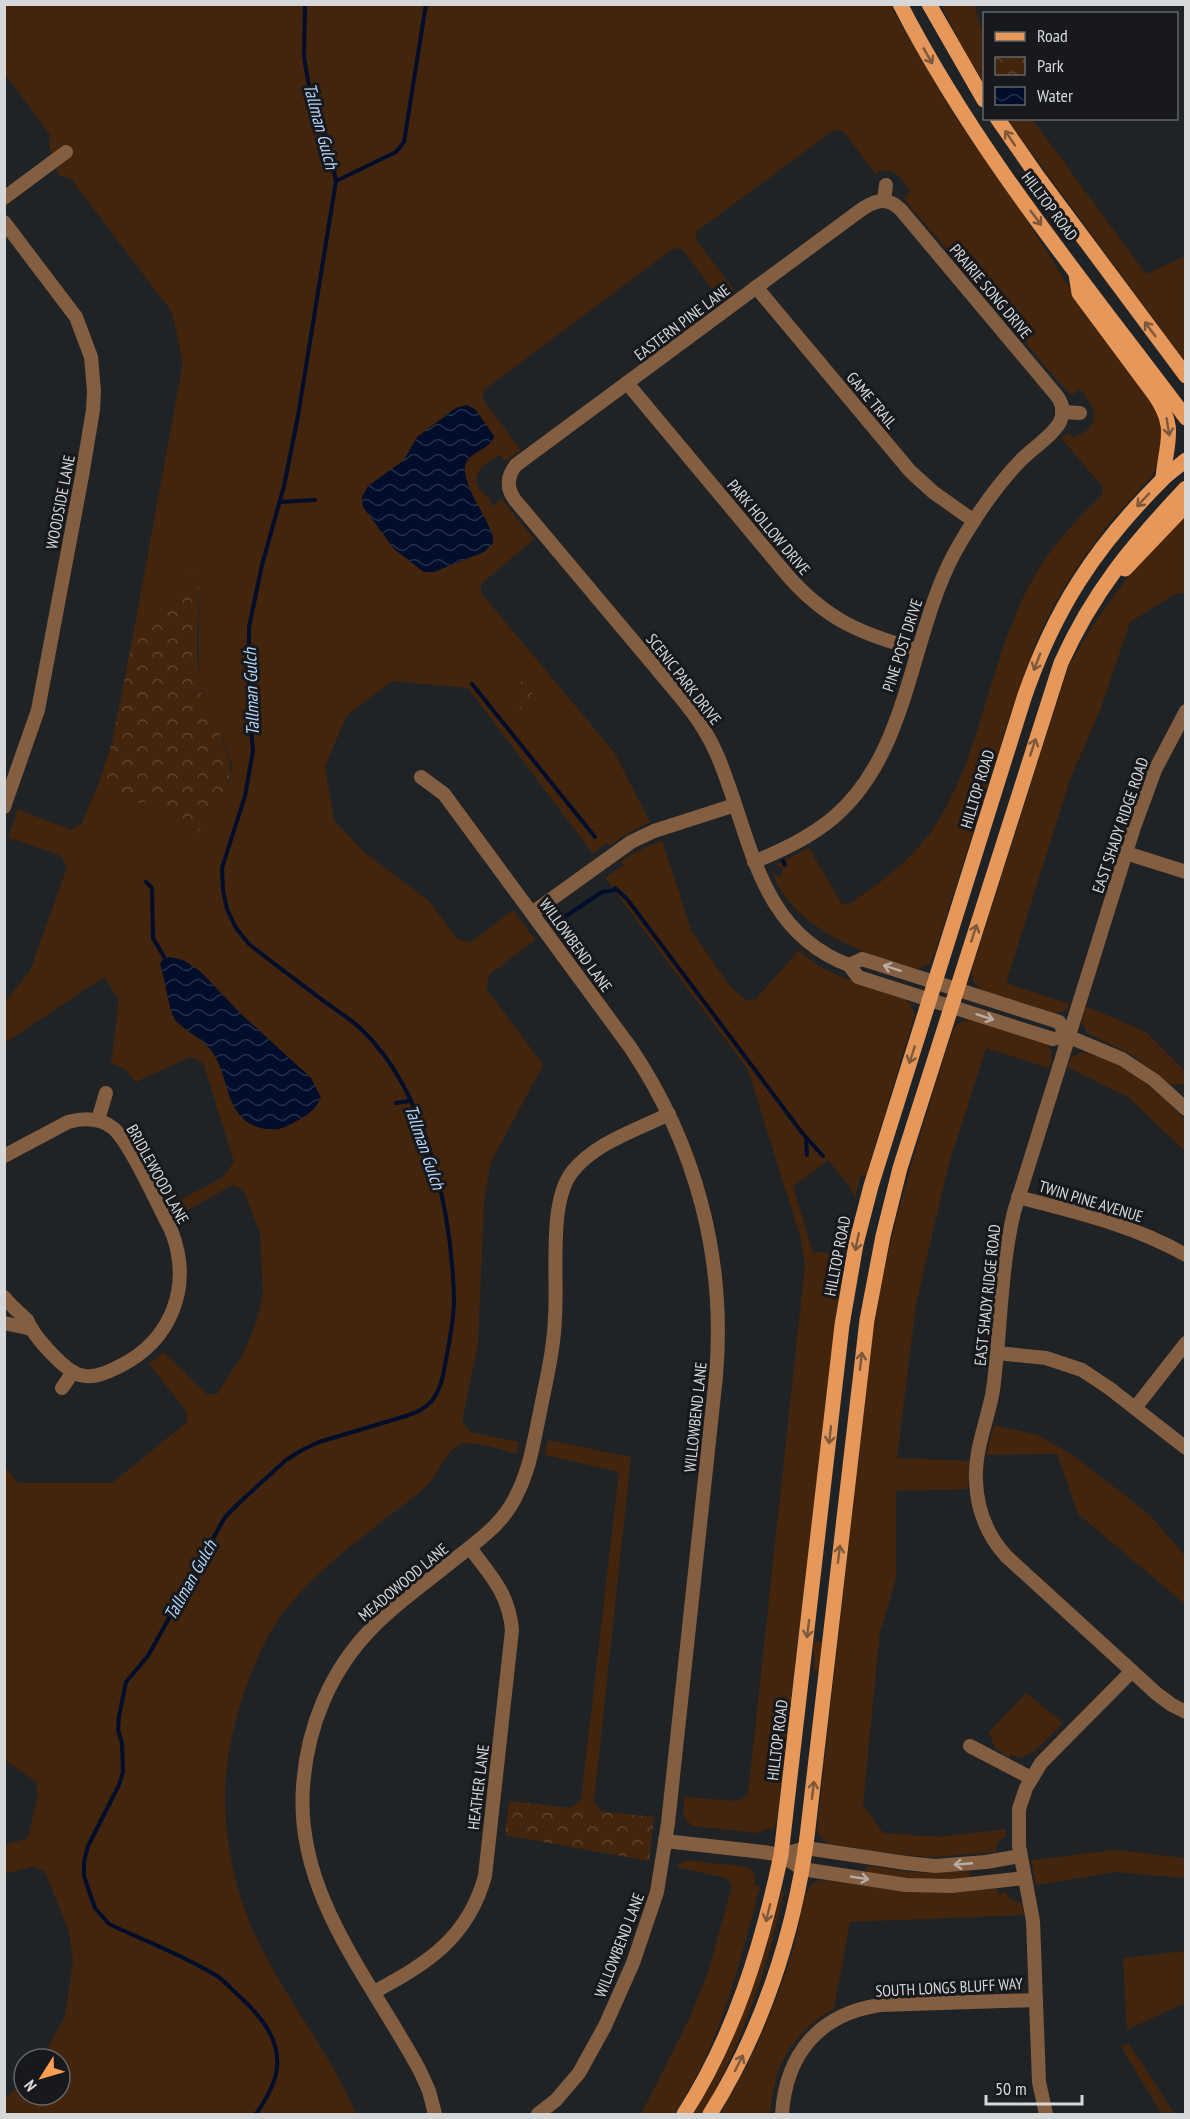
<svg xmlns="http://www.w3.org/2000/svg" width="1190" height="2119" viewBox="0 0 1190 2119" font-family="'PT Sans Narrow',sans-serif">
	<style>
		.grass { fill: #42250c }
		.park { fill: url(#park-crowns) }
		.water { fill: url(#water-waves) }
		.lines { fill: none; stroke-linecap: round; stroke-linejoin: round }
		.stream { stroke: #000e2b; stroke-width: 4 }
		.minor { stroke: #835e41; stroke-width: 14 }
		.major { stroke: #e6975a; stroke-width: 15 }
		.oneway { stroke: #7e583b }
		.oneway2 { stroke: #b8ada4 }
		.labels { text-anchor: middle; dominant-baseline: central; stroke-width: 6; stroke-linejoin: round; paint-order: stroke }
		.street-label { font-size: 16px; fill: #d5d7d9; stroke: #17191c }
		.water-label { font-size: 18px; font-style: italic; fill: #b2d4fd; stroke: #17191c }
	</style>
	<defs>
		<pattern id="park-crowns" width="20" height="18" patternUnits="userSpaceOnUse" patternTransform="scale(1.5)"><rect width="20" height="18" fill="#42250c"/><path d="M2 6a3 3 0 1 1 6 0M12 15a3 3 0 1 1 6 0" fill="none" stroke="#5c442f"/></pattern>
		<pattern id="water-waves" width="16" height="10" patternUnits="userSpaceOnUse" patternTransform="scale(1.5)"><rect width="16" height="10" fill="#000e2b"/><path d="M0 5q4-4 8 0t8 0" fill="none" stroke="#243049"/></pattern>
	</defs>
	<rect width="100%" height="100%" fill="#202326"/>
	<g class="grass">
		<path d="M5 5H890L956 118 1027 220 1070 289 1145 390 1158 411 1163 435 1157 465 1152 476 1111 521 1081 561 1056 601 1038 637 1012 709 935 952 929 964C916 972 904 966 890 961 845 947 792 921 773 875L781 876 783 869 776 865 809 848 842 904H849C886 880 921 852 943 813 985 738 992 649 1035 575 1053 544 1077 519 1102 495L1103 487 1061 438 1069 433 1072 438C1076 436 1081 434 1086 431 1099 422 1095 405 1084 396L1085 394 1079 390 1072 395 1058 381 905 200 904 197 910 192C902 178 892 164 875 174L843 131 834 130 697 231 696 240 735 291 721 301 683 250 674 248 484 390 482 398 521 450 505 461 500 455C477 467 465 481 491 500L490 502 493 506 501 499 503 501 534 539 481 584V593L614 752 650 822 631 831 610 845 606 843 593 854 468 688 392 681 346 716 325 767 334 820 364 852 430 902 458 940 471 942 513 910 535 940 489 975 486 988 543 1065 491 1162 484 1200 478 1344 462 1421 470 1432 519 1442 517 1454C505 1451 480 1442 468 1443 449 1443 442 1467 432 1480 422 1493 391 1514 376 1526 344 1551 312 1577 286 1609 251 1654 225 1739 225 1796 225 1841 235 1891 254 1933 283 1996 329 2050 356 2114H5V2098L24 2082V2095H60V2059H42L65 2016 73 1961 69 1932 45 1872 33 1866 5 1874V1845L28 1838 38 1793 36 1782 5 1760V1467L18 1483H112L187 1422V1412L149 1364 163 1352 207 1394H217L243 1354 255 1326 263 1295 260 1233 243 1189 233 1185 179 1215 173 1204 223 1177 234 1162 203 1062 190 1057 136 1082 125 1069 111 1063 119 1000 104 977 5 1043V1002L30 971 67 867 61 856 8 837 18 809 71 830 82 823 100 780 108 792 126 804 150 802 167 806 180 813 193 838 229 784 232 765 224 740 205 706 199 681V571L183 580 164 613 132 641 183 362 172 312 70 178 59 176 49 147 50 135 5 74Z"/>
		<polygon points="941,5 974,5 984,37 984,84 960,43"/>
		<polygon points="1007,119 1032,119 1146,274 1185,256 1185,362"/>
		<polygon points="1185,511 1185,593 1177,593 1130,622 1101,708 1070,779 1006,983 1069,1004 1066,1010 1055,1014 985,992 973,982 972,969 1069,665 1094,624 1132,571"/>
		<path d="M662 840 691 930 729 985 746 1000H755L799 950C828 979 868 984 904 999L910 1004 915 1014 866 1176 861 1175 855 1198 849 1186 828 1160 793 1187 813 1252 829 1253 843 1270 829 1376 777 1820 773 1830 768 1828 759 1833 692 1826 683 1815 684 1797 738 1801 748 1794 805 1265 800 1236 748 1070 605 878 624 865 621 861 640 850Z"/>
		<polygon points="1086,1006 1146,1032 1185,1071 1185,1083 1180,1085 1170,1084 1132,1055 1086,1032 1082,1020"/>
		<path d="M967 1020 973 1021 1044 1042C1054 1050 1052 1057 1049 1068L986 1048 948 1167 916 1304 897 1458 969 1461 968 1489 896 1491V1579L880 1632 863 1804 883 1833 939 1837 1006 1829V1837H1003L996 1845V1852L931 1857 904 1855 830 1844 820 1837 817 1827 872 1340C887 1232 920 1136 952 1033L957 1024Z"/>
		<path d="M1082 1052C1124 1061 1156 1089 1185 1120V1151L1128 1097 1067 1067 1072 1057Z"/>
		<polygon points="994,1425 1038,1435 1074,1456 1150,1515 1185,1556 1185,1604 1078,1514 1057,1454 986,1455"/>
		<polygon points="548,1440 631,1457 594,1802 602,1812 571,1808 581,1800 619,1472 545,1455"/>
		<polygon points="814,1641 822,1642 819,1671 814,1671"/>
		<polygon points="1026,1693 1063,1723 1035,1751 1020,1758 1011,1754 1009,1758 995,1748 989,1732"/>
		<polygon points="1116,1850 1185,1858 1185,1878 1115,1872 1036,1885 1031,1860"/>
		<path d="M685 1860 747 1867C755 1870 755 1877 755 1885L760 1886C739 1965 720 2046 674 2114H641L690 2017 709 1969 732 1886 726 1878 676 1867Z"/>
		<polygon points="867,1866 922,1873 969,1871 970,1879 922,1881 866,1874"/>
		<path d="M821 1880 913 1892 953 1893 997 1888 999 1894 1006 1892 1007 1896 1014 1901 1017 1900V1903H1022L1024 1915 850 1922 834 2008C790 2036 775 2062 770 2114H720C753 2058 780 1998 797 1935 801 1919 802 1882 821 1880Z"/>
		<path d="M782 1891 784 1892C768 1967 742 2042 705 2110L703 2114H693C738 2042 760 1972 782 1891Z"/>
		<polygon points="1185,1951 1185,2003 1127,2030 1123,1958"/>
		<polygon points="1128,2043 1175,2114 1162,2114 1121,2047"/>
	</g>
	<g class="park">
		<path d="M199 571C199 606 195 646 199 681 201 699 209 713 217 728 245 782 223 795 193 839L180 813 167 806 150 802 126 804 108 792 100 780 112 743 132 641 164 613 183 580Z"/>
		<polygon points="522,681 542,706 532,711 522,710 515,701 514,691"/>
		<polygon points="509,1801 654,1817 649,1861 505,1835"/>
	</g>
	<g class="water">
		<path d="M466 405 475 409 494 436C491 451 465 451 465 469 465 493 495 526 493 543L484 552 434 572H424L394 549 363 507 362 497 368 486 404 460 417 437 456 408Z"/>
		<path d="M170 957 183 960 201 972 240 1013 311 1078 321 1098C313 1114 302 1118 287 1126 279 1130 274 1130 265 1129 223 1122 231 1076 211 1050 201 1037 186 1032 176 1021 169 1013 165 977 160 964L163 959Z"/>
	</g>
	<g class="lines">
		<g class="stream">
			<polyline points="336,181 396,152 404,142 426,4"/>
			<polyline points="280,502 315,500"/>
			<polyline points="472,684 595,837"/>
			<polyline points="783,861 785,865"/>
			<polyline points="146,882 152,888 153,938 167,962"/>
			<polyline points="615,888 627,899 803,1134 823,1156"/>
			<polyline points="566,916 602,892 615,890"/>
			<polyline points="396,1103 410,1101"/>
			<polyline points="806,1138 807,1155"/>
			<path d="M256 2114C263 2104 271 2091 275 2078 285 2043 261 2016 238 1995 231 1989 225 1981 217 1976 183 1955 145 1941 109 1924L95 1908 84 1876V1862L88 1846 119 1785 123 1772 122 1743 118 1730 119 1716 126 1682 148 1656 225 1517 241 1501 286 1460 302 1450 319 1442 406 1416C428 1409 437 1400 443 1376 447 1352 454 1325 454 1300 452 1213 427 1092 362 1030 351 1019 337 1011 325 1002 300 983 274 964 249 944L236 928 227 909 223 890 222 868 245 796 253 751 249 703V627L262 565 284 486 298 416 336 181 328 145 308 81 304 57 305 4"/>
		</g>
		<g class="minor">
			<polyline points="4,198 66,152"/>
			<polyline points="884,200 886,185"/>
			<polyline points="4,222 76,317 91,357 94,391 93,410 82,476 38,710 4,807"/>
			<polyline points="756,287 910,471 933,492 974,521"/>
			<path d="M627 383 788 576C828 621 862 634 918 650"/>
			<polyline points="1062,412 1080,413"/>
			<path d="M1186 711 1155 770 1134 827 1014 1212C1000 1271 1001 1331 993 1390 988 1420 974 1450 976 1481 977 1509 987 1535 1006 1556L1157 1694 1172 1705 1186 1712"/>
			<path d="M421 777 444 794 630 1047C696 1145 726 1258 716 1376L668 1823 657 1892 633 1963 605 2026 579 2073 556 2100 538 2114"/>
			<polyline points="1126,853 1186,872"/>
			<path d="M754 862C782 850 809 838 833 818 910 753 909 637 955 552 973 520 995 487 1021 460 1032 449 1053 435 1060 422 1064 413 1063 404 1057 396L901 210C886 195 873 201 858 212L516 465C507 476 506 488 515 500L682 699C696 716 709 735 718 757 751 835 757 931 849 965"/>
			<polyline points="532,913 631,842 654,831 735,805"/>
			<polyline points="849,965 858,977 1053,1039 1067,1036 1122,1059 1154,1080 1186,1109"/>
			<polyline points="849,965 862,959 1059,1022 1067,1036"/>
			<polyline points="98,1120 106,1093"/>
			<path d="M4 1156 68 1122C83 1118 99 1117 113 1128 130 1142 159 1208 171 1230 193 1285 172 1340 120 1366 108 1372 94 1379 80 1375 65 1371 39 1341 31 1328 29 1325 29 1323 27 1320 19 1312 11 1306 4 1297"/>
			<path d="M1018 1197C1076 1212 1133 1225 1186 1255"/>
			<polyline points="4,1323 32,1329"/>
			<polyline points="997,1353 1046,1358 1082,1370 1109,1388 1186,1448"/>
			<polyline points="62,1388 73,1372"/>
			<polyline points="1135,1408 1186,1343"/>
			<polyline points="970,1746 1031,1778"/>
			<polyline points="665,1841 763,1852 781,1855 802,1869 906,1885 952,1886 1025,1878"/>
			<polyline points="781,1855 806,1848 906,1863 935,1866 986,1862 1020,1856"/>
			<path d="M374 1992C428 1963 468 1938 485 1876L512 1630C509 1594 491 1576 470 1548"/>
			<path d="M435 2114 429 2091 420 2071C372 1981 295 1895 303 1787 307 1727 330 1671 372 1628 395 1604 424 1584 450 1563 476 1542 503 1525 517 1494 530 1469 534 1440 540 1412 546 1381 554 1349 555 1317 558 1277 548 1203 572 1172 596 1142 637 1130 669 1114"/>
			<path d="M782 2114C786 2054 819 2014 880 2005L1036 2000"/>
			<polyline points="1046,2114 1039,2082 1033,1921 1019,1846 1019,1809 1026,1788 1041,1763 1132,1671"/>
		</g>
		<g class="major">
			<path d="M900 4C977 154 1086 284 1186 418"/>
			<polyline points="929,4 984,100"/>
			<polyline points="997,118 1038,177 1186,376"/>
			<path d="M1076 274 1079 293 1154 394C1178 428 1166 442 1163 478"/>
			<polyline points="1125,569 1186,505"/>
			<path d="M684 2114C734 2036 762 1946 781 1855L842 1325 856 1244 871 1186 1024 698C1054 610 1095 547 1161 481 1168 473 1178 467 1186 460"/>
			<path d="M710 2114C762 2031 794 1934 807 1837L867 1320 883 1236 900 1168 1061 663C1093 592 1132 545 1186 488"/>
		</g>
	</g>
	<defs><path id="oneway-shaft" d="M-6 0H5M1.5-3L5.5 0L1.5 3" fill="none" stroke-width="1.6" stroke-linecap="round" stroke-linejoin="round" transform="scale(1.5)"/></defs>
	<g class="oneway">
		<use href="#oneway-shaft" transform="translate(928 56) rotate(60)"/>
		<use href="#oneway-shaft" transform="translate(1010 138) rotate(-124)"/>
		<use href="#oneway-shaft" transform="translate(1036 218) rotate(53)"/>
		<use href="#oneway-shaft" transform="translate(1150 329) rotate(-127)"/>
		<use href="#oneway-shaft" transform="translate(1168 427) rotate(81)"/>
		<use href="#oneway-shaft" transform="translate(1143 500) rotate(133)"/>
		<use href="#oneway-shaft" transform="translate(1037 662) rotate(111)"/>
		<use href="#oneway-shaft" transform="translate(1033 747) rotate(-72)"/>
		<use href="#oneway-shaft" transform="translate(974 933) rotate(-72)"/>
		<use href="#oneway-shaft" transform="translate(912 1055) rotate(108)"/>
		<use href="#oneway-shaft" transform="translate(857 1242) rotate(102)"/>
		<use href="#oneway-shaft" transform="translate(861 1361) rotate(-83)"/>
		<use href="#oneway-shaft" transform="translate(830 1435) rotate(96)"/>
		<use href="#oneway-shaft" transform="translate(839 1554) rotate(-83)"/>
		<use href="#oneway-shaft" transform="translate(808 1629) rotate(97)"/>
		<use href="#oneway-shaft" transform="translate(813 1790) rotate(-83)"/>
		<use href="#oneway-shaft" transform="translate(768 1913) rotate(104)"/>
		<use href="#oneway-shaft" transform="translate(739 2063) rotate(-63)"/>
	</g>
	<g class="oneway2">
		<use href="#oneway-shaft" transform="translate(892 968) rotate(-162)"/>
		<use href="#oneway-shaft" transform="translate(985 1017) rotate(18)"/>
		<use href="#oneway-shaft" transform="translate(963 1864) rotate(175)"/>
		<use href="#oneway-shaft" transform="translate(860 1878) rotate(9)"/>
	</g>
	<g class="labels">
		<g class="street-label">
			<text transform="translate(1050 206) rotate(53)">HILLTOP ROAD</text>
			<text transform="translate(991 291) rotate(50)">PRAIRIE SONG DRIVE</text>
			<text transform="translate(682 322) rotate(-37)">EASTERN PINE LANE</text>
			<text transform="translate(872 400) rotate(50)">GAME TRAIL</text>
			<text transform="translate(60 502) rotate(-79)">WOODSIDE LANE</text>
			<text transform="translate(769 527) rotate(50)">PARK HOLLOW DRIVE</text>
			<text transform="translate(902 645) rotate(-72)">PINE POST DRIVE</text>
			<text transform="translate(684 679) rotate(52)">SCENIC PARK DRIVE</text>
			<text transform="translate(977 789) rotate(-73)">HILLTOP ROAD</text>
			<text transform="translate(1120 825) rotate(-71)">EAST SHADY RIDGE ROAD</text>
			<text transform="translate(576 945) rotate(54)">WILLOWBEND LANE</text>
			<text transform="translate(158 1174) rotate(61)">BRIDLEWOOD LANE</text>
			<text transform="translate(1091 1201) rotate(17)">TWIN PINE AVENUE</text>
			<text transform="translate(837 1256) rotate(-79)">HILLTOP ROAD</text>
			<text transform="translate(987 1295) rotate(-84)">EAST SHADY RIDGE ROAD</text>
			<text transform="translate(695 1417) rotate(-84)">WILLOWBEND LANE</text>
			<text transform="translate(403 1582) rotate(-40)">MEADOWOOD LANE</text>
			<text transform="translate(777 1740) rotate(-83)">HILLTOP ROAD</text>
			<text transform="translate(478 1787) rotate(-83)">HEATHER LANE</text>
			<text transform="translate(619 1945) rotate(-69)">WILLOWBEND LANE</text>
			<text transform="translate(949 1987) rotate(-3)">SOUTH LONGS BLUFF WAY</text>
		</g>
		<g class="water-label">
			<text transform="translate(321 126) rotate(75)">Tallman Gulch</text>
			<text transform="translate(251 692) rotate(-92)">Tallman Gulch</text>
			<text transform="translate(425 1147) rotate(71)">Tallman Gulch</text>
			<text transform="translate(190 1580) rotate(-61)">Tallman Gulch</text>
		</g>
	</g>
	<rect width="1190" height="2119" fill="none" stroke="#d5d7d9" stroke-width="12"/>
	<rect x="983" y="12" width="195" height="108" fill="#17191c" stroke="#636568" stroke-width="1.5"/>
	<rect x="995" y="32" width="30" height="9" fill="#e6975a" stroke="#636568" stroke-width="1.5"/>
	<text x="1037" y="42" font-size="18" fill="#d5d7d9">Road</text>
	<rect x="995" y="57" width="30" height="18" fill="url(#park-crowns)" stroke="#636568" stroke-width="1.5"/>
	<text x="1037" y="72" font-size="18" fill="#d5d7d9">Park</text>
	<rect x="995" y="87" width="30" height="18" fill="url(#water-waves)" stroke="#636568" stroke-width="1.5"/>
	<text x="1037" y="102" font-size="18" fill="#d5d7d9">Water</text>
	<g transform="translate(42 2077) rotate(233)"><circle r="28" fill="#17191c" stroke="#636568" stroke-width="1.5"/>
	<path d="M0-4.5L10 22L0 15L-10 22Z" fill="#fb9e51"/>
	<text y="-9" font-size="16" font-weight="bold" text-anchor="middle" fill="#d5d7d9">N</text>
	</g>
	<path d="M986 2095v9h96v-9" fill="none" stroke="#d5d7d9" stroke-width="3"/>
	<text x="995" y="2095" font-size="18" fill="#d5d7d9" stroke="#17191c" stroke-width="4.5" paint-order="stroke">50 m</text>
</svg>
